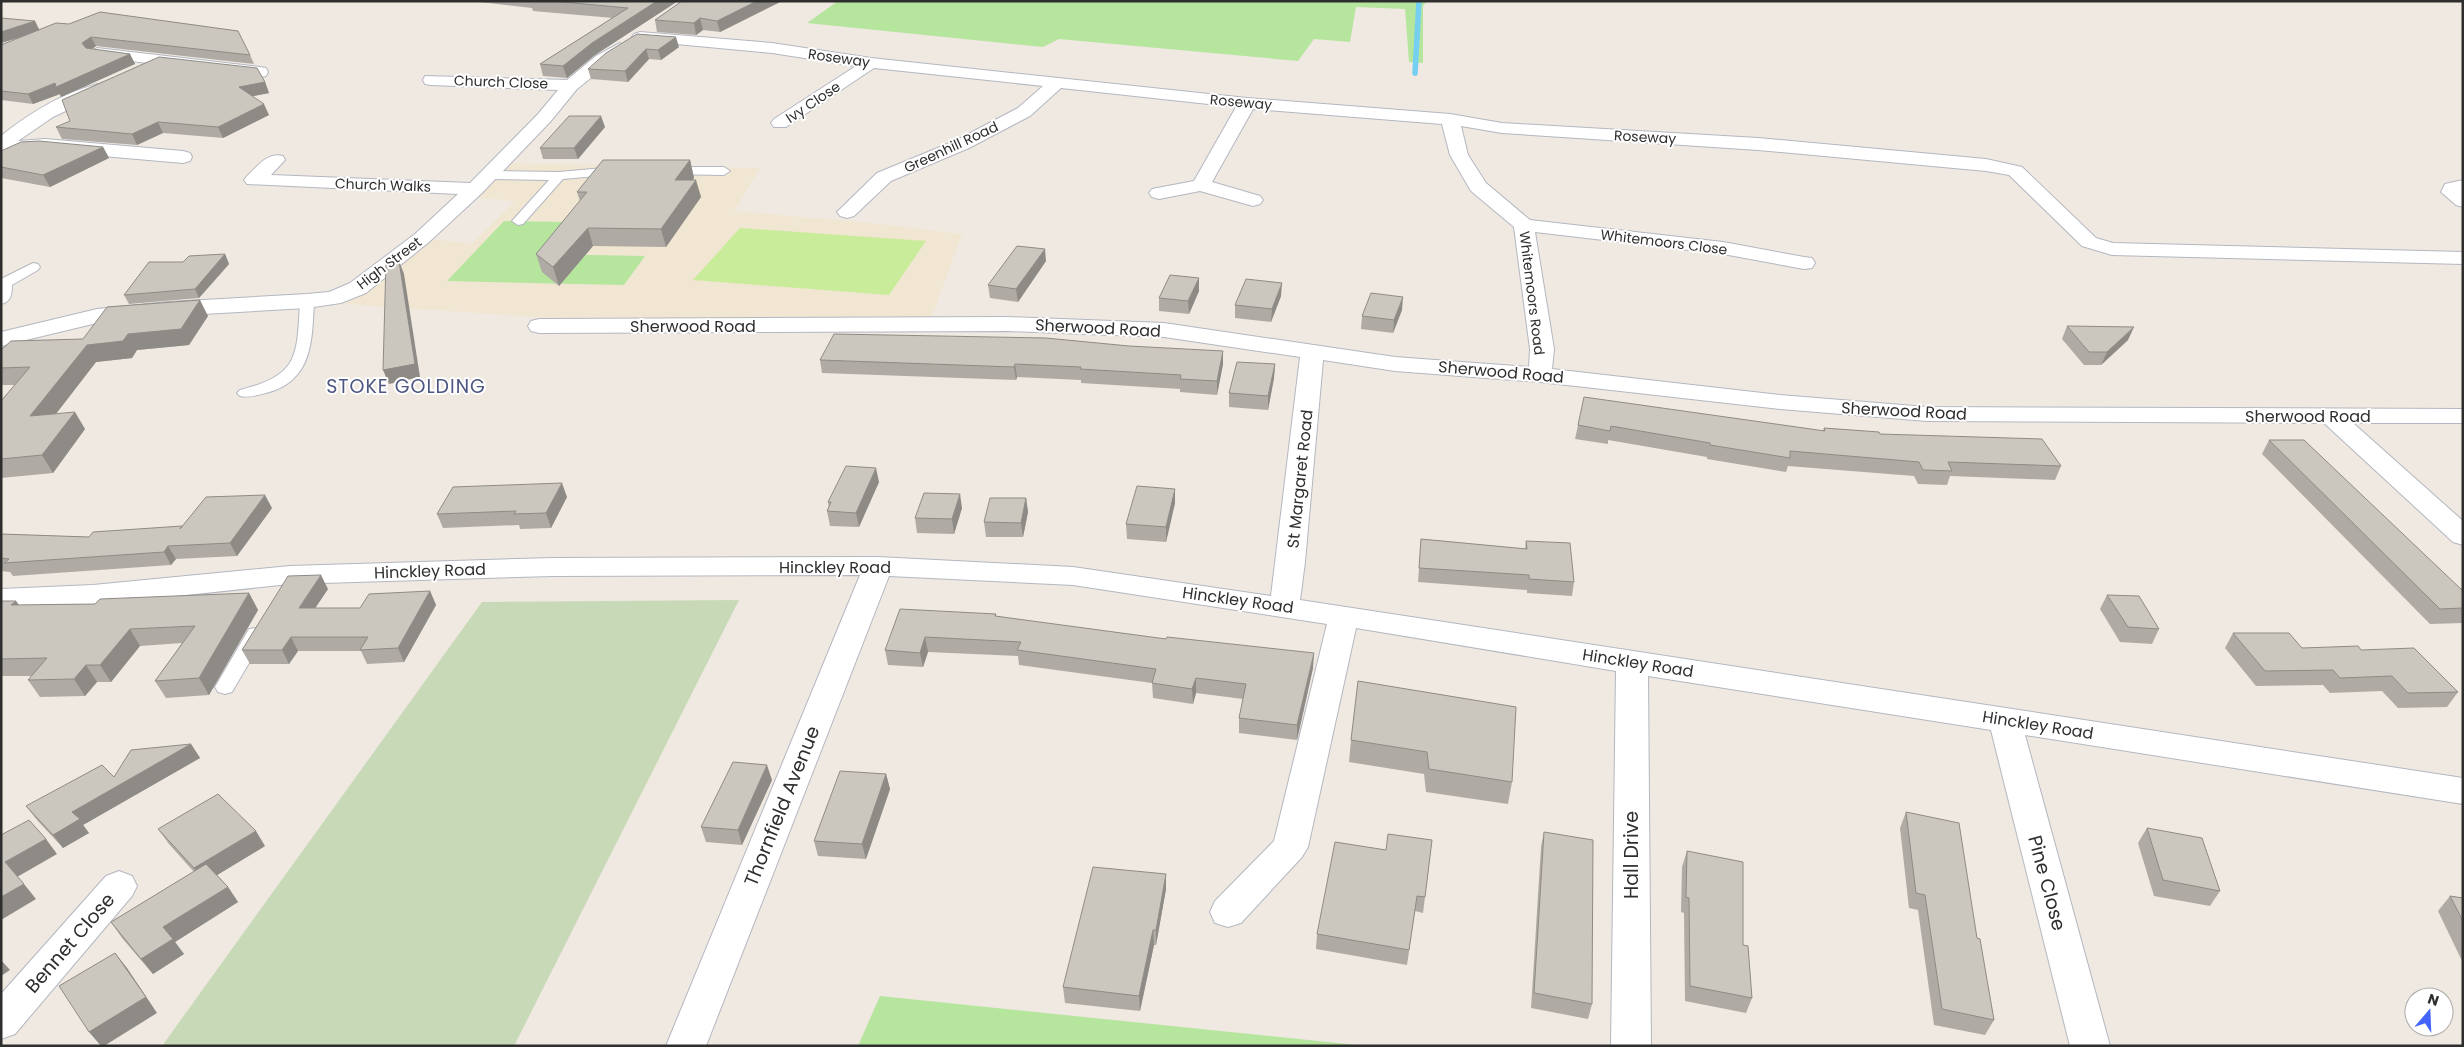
<svg xmlns="http://www.w3.org/2000/svg" width="2464" height="1047" viewBox="0 0 2464 1047" font-family="Poppins,sans-serif">
	<style>
		.education { fill: #f0e6d1 }
		.green { fill: #b6e59e }
		.cemetery { fill: #c8d9b8 }
		.pitch { fill: #c9ec9a }
		.lines { fill: none; stroke-linecap: round; stroke-linejoin: round }
		.stream { stroke: #75cff0; stroke-width: 5.5 }
		.service-casing { stroke: #b4b7c1; stroke-width: 2 }
		.minor-casing { stroke: #b4b7c1; stroke-width: 2 }
		.service { fill: #fff; fill-rule: evenodd }
		.minor { fill: #fff; fill-rule: evenodd }
		.wall { fill: #afaba4 }
		.shaded-wall { fill: #8e8b86 }
		.building { fill: #cbc7bf; stroke: #8e8b86 }
		.labels { text-anchor: middle; dominant-baseline: central; stroke-width: 4; stroke-linejoin: round; paint-order: stroke }
		.far-street-label { font-size: 14px; fill: #2e2e2e; stroke: #fff }
		.street-label { font-size: 16px; fill: #2e2e2e; stroke: #fff }
		.quarter-label { font-size: 19px; letter-spacing: 1px; fill: #4d5680; stroke: #fff }
		.near-street-label { font-size: 19px; fill: #2e2e2e; stroke: #fff }
	</style>
	<rect width="100%" height="100%" fill="#efe9e1"/>
	<polygon class="education" points="499,163 760,168 734,211 871,223 962,234 931,319 536,317 346,304 343,295 422,238 472,244 515,201 465,197"/>
	<g class="green">
		<polygon points="838,1 1427,1 1423,6 1423,63 1409,62 1405,9 1356,7 1350,42 1314,39 1298,61 1059,39 1043,47 807,23"/>
		<polygon points="504,221 564,222 537,254 645,256 624,285 447,281"/>
		<polygon points="880,996 1366,1046 858,1046"/>
	</g>
	<polygon class="cemetery" points="739,600 514,1046 162,1046 482,602"/>
	<polygon class="pitch" points="740,228 926,241 889,295 693,280"/>
	<g class="lines">
		<polyline class="stream" points="1415,73 1419,1"/>
		<g class="service-casing">
			<g id="service">
				<polygon points="615,167 619,168 621,171 619,174 563,179 523,224 518,225 512,221 549,180 488,179 482,175 488,171 559,172"/>
				<polygon points="668,167 724,167 730,171 724,175 664,174 662,171 664,168"/>
				<path d="M33 263 38 264 40 267 38 270 12 285C12 294 11 302 1 304V279Z"/>
				<path d="M307 297 314 301C312 341 313 381 266 393 258 395 248 398 240 396L237 393 240 390C299 375 297 357 300 301Z"/>
				<polygon points="256,628 263,629 266,634 232,692 225,694 218,692 215,687 218,682 249,629"/>
			</g>
		</g>
		<g class="minor-casing">
			<g id="minor">
				<polygon points="640,32 772,43 871,58 1247,98 1450,114 1502,123 1758,138 1986,159 2022,167 2096,238 2113,243 2463,252 2463,264 2112,255 2082,246 2009,175 1986,171 1758,150 1502,133 1461,126 1468,155 1486,183 1530,220 1723,242 1804,257 1812,258 1815,263 1812,268 1804,269 1723,254 1535,232 1554,349 1552,369 1780,395 1927,407 2463,409 2463,423 2353,423 2463,521 2463,545 2453,542 2324,423 1927,421 1780,409 1540,382 1395,371 1323,360 1305,562 1300,600 2463,778 2463,804 2025,735 2110,1046 2070,1046 1991,730 1648,676 1651,1046 1611,1046 1616,671 1356,628 1308,847 1302,857 1241,923 1228,927 1215,923 1210,912 1215,901 1274,841 1327,624 1073,585 889,576 706,1046 666,1046 860,575 553,576 290,584 93,605 1,609 1,589 93,585 290,566 553,558 878,557 1073,567 1271,596 1300,357 1164,337 1007,331 539,333 531,331 528,326 531,321 539,319 1007,317 1164,323 1395,357 1529,367 1530,349 1514,227 1471,191 1450,155 1442,124 1253,109 1212,182 1260,196 1263,200 1260,204 1253,206 1200,191 1159,199 1152,197 1149,193 1152,189 1194,181 1236,107 1061,88 1030,116 969,148 891,181 854,216 847,218 840,216 837,212 877,173 957,140 1018,108 1043,86 874,68 786,127 774,127 771,123 774,119 856,66 772,53 634,40 632,37 634,34"/>
				<path d="M620 43 628 48 577 89 550 122 482 193 429 242 366 293 341 303 307 308 169 316 97 323 1 346V332L97 309 169 302 307 294 329 292 350 283 415 234 458 194 247 184 244 180 247 176C258 166 267 152 283 156L285 160 271 175 470 183 538 114 558 90 431 85 425 84 423 80 425 76 567 80 596 56Z"/>
				<polygon points="97,48 260,67 266,68 268,72 266,76 260,77 91,56 89,53"/>
				<path d="M98 84 104 85 107 89 104 93 53 117 18 141 45 139 183 151 190 153 192 157 190 161 183 163 45 151 1 153V136C28 114 64 92 98 84Z"/>
				<polygon points="2463,180 2463,207 2456,205 2441,192 2445,184"/>
				<polygon points="119,871 132,876 137,886 132,896 15,1034 1,1039 1,994 106,876"/>
			</g>
		</g>
		<use href="#service" class="service"/>
		<use href="#minor" class="minor"/>
	</g>
	<g class="wall">
		<polygon points="471,1 678,1 595,55 567,78 543,76 540,64 613,18 533,11 532,8"/>
		<polygon points="682,1 782,1 720,32 703,30 696,35 657,32 655,20"/>
		<polygon points="1,18 40,30 250,55 254,64 96,46 92,49 130,54 135,64 61,97 60,94 33,104 1,100 1,45 25,36 1,43"/>
		<polygon points="637,34 679,47 661,60 649,59 628,82 591,79 588,69"/>
		<polygon points="265,82 269,93 253,96 269,115 223,138 163,133 137,145 62,139 56,127"/>
		<polygon points="605,127 578,159 543,159 540,148"/>
		<polygon points="103,147 109,158 50,187 1,178 1,151"/>
		<polygon points="690,160 694,178 693,180 701,197 666,247 593,246 559,286 542,272 536,254 580,201 577,192"/>
		<polygon points="225,254 229,264 199,298 129,304 124,295 183,262"/>
		<polygon points="1046,261 1018,302 990,298 988,285"/>
		<polygon points="1199,278 1199,291 1189,314 1159,311 1159,298"/>
		<polygon points="1281,296 1271,322 1235,318 1235,305"/>
		<polygon points="1402,310 1393,333 1361,329 1362,316"/>
		<polygon points="208,316 189,345 137,350 132,358 96,362 56,414 85,429 53,473 1,478 1,401 15,385 1,385 1,350 83,339"/>
		<polygon points="2067,326 2128,340 2101,365 2084,365 2062,339"/>
		<polygon points="820,360 1223,364 1217,395 1180,392 1180,389 1081,383 1081,380 1017,377 1016,380 822,373"/>
		<polygon points="1275,364 1274,378 1268,410 1229,407 1229,393"/>
		<polygon points="1578,425 1823,431 1824,428 1880,434 2061,466 2055,480 1950,476 1947,485 1918,484 1914,476 1788,466 1786,472 1707,459 1707,457 1608,440 1608,444 1575,439"/>
		<polygon points="2269,440 2463,591 2463,623 2430,624 2262,454"/>
		<polygon points="879,482 859,527 830,526 827,511 829,508 828,502"/>
		<polygon points="1175,489 1175,503 1166,542 1127,539 1126,524"/>
		<polygon points="567,497 551,528 520,529 519,525 443,528 437,514"/>
		<polygon points="1026,498 1028,512 1023,537 986,537 984,522"/>
		<polygon points="272,508 237,556 176,559 171,565 13,576 10,572 1,571 1,534 89,537 182,526"/>
		<polygon points="962,508 954,534 917,533 915,518"/>
		<polygon points="1421,539 1525,549 1526,541 1574,582 1572,596 1527,593 1527,590 1418,582"/>
		<polygon points="328,589 315,608 360,608 430,591 436,605 404,662 367,664 361,651 298,651 289,664 250,664 242,650"/>
		<polygon points="249,593 258,610 209,695 166,698 155,681 182,643 140,646 111,682 97,682 85,696 40,697 28,680 32,676 1,676 1,601 16,601 19,605 95,604"/>
		<polygon points="2107,595 2159,629 2152,644 2120,642 2100,609"/>
		<polygon points="996,614 996,616 1313,668 1297,740 1239,733 1239,718 1243,699 1196,693 1193,704 1153,698 1152,683 1019,665 1018,656 928,652 923,667 888,665 885,650"/>
		<polygon points="2233,633 2302,648 2361,650 2458,692 2447,707 2398,708 2382,691 2330,693 2323,685 2256,686 2225,648"/>
		<polygon points="1358,681 1512,782 1508,804 1426,792 1424,774 1349,762 1351,740"/>
		<polygon points="191,744 200,758 83,825 89,833 63,848 37,820 26,806 114,777"/>
		<polygon points="886,774 890,789 866,859 818,856 814,841"/>
		<polygon points="772,780 742,845 706,842 701,827"/>
		<polygon points="1906,812 1977,938 1994,1020 1985,1035 1934,1025 1918,910 1909,908 1900,828"/>
		<polygon points="2147,828 2220,891 2210,906 2154,896 2138,843"/>
		<polygon points="158,829 265,846 217,875 228,887 238,902 175,942 184,954 153,974 122,938 111,922 194,872 169,844"/>
		<polygon points="1544,832 1592,1004 1588,1019 1531,1008 1541,847"/>
		<polygon points="1432,840 1423,913 1415,911 1407,965 1316,949 1317,934 1386,850"/>
		<polygon points="1687,851 1743,945 1752,998 1746,1013 1685,1001 1684,913 1681,912 1682,867"/>
		<polygon points="1166,874 1166,889 1156,945 1154,945 1140,1011 1065,1003 1063,987"/>
		<polygon points="2450,896 2463,898 2463,963 2438,911"/>
	</g>
	<g class="shaded-wall">
		<polygon points="657,1 678,1 595,55 567,78 563,66 592,43"/>
		<polygon points="757,1 782,1 720,32 717,21"/>
		<polygon points="700,18 703,30 696,35 694,23"/>
		<polygon points="35,21 40,31 1,43 1,32"/>
		<polygon points="91,37 96,46 87,53 82,43"/>
		<polygon points="676,37 679,47 661,60 658,50"/>
		<polygon points="646,49 649,59 628,82 625,71"/>
		<polygon points="130,54 135,64 61,97 60,94 33,104 28,94"/>
		<polygon points="265,82 269,93 244,98 239,87"/>
		<polygon points="264,104 269,115 223,138 218,127"/>
		<polygon points="601,116 605,127 578,159 574,148"/>
		<polygon points="158,122 163,133 137,145 132,134"/>
		<polygon points="103,147 109,158 50,187 43,175"/>
		<polygon points="690,160 694,178 680,197 675,180"/>
		<polygon points="696,180 701,197 666,247 661,229"/>
		<polygon points="588,228 593,246 559,286 553,267"/>
		<polygon points="1045,249 1046,261 1018,302 1016,289"/>
		<polygon points="225,254 229,264 199,298 195,289"/>
		<polygon points="399,261 404,274 420,377 389,384 383,370"/>
		<polygon points="1199,278 1199,291 1189,314 1188,301"/>
		<polygon points="1282,283 1281,296 1271,322 1272,309"/>
		<polygon points="1403,297 1402,310 1393,333 1394,320"/>
		<polygon points="200,300 208,316 189,345 137,350 132,358 96,362 41,433 30,416 87,345 128,334"/>
		<polygon points="2134,327 2128,340 2101,365 2107,352"/>
		<polygon points="1223,351 1223,364 1217,395 1217,381"/>
		<polygon points="1015,364 1017,377 1016,380 1014,367"/>
		<polygon points="1275,364 1274,378 1268,410 1268,396"/>
		<polygon points="75,412 85,429 53,473 42,455"/>
		<polygon points="876,468 879,482 859,527 856,513"/>
		<polygon points="562,483 567,497 551,528 546,513"/>
		<polygon points="1175,489 1175,503 1166,542 1166,527"/>
		<polygon points="960,494 962,508 954,534 952,519"/>
		<polygon points="265,495 272,508 237,556 230,543"/>
		<polygon points="1026,498 1028,512 1023,537 1021,523"/>
		<polygon points="168,546 176,559 171,565 164,552"/>
		<polygon points="321,575 328,589 306,622 299,608"/>
		<polygon points="430,591 436,605 404,662 398,648"/>
		<polygon points="249,593 258,610 209,695 199,678"/>
		<polygon points="16,601 27,617 11,605"/>
		<polygon points="130,629 140,646 111,682 100,665"/>
		<polygon points="291,637 298,651 289,664 282,650"/>
		<polygon points="925,637 928,652 923,667 920,653"/>
		<polygon points="1314,653 1313,668 1297,740 1297,725"/>
		<polygon points="86,665 97,682 85,696 74,679"/>
		<polygon points="1196,678 1196,693 1193,704 1192,689"/>
		<polygon points="191,744 200,758 83,825 89,833 63,848 53,835 72,812"/>
		<polygon points="767,765 772,780 742,845 738,830"/>
		<polygon points="886,774 890,789 866,859 862,844"/>
		<polygon points="256,831 265,846 204,883 194,868"/>
		<polygon points="46,839 57,854 17,877 5,862"/>
		<polygon points="1166,874 1166,889 1156,945 1156,930"/>
		<polygon points="24,884 36,899 1,920 1,897"/>
		<polygon points="228,887 238,902 175,942 184,954 153,974 141,959 163,927"/>
		<polygon points="1153,930 1154,945 1140,1011 1139,996"/>
		<polygon points="115,953 127,968 157,1013 104,1046 101,1046 89,1032"/>
		<polygon points="1,960 10,970 1,976"/>
	</g>
	<g class="building">
		<polygon points="552,1 657,1 592,43 563,66 540,64 628,8"/>
		<polygon points="682,1 757,1 717,21 700,18 694,23 655,20"/>
		<polygon points="100,12 238,31 250,55 91,37 82,43 86,48 130,54 56,87 55,83 28,94 1,91 1,45 56,23 69,24"/>
		<polygon points="1,18 35,21 1,32"/>
		<polygon points="637,34 676,37 658,50 646,49 625,71 588,69 606,53"/>
		<polygon points="159,57 257,68 265,82 239,87 264,104 218,127 158,122 132,134 56,127 70,121 62,100"/>
		<polygon points="569,116 601,116 574,148 540,148"/>
		<polygon points="39,141 103,147 43,175 1,167 1,151 21,142"/>
		<polygon points="603,160 690,160 675,180 696,180 661,229 588,228 553,267 536,254 587,192 577,192"/>
		<polygon points="1017,246 1045,249 1016,289 988,285"/>
		<polygon points="225,254 195,289 124,295 149,262 183,262 189,256"/>
		<polygon points="399,261 415,364 383,370 386,262"/>
		<polygon points="1170,275 1199,278 1188,301 1159,298"/>
		<polygon points="1246,279 1282,283 1272,309 1235,305"/>
		<polygon points="1371,293 1403,297 1394,320 1362,316"/>
		<polygon points="200,300 181,329 128,334 123,341 87,345 30,416 75,412 42,455 1,459 1,401 30,367 1,368 1,350 11,341 83,339 107,307"/>
		<polygon points="2067,326 2134,327 2107,352 2089,352"/>
		<polygon points="834,334 1046,338 1129,346 1223,351 1217,381 1180,379 1181,375 1080,369 1081,367 1015,364 1014,367 820,360"/>
		<polygon points="1237,362 1275,364 1268,396 1229,393"/>
		<polygon points="1584,397 1825,431 1824,428 1879,432 1880,434 2042,439 2061,466 1948,462 1952,471 1923,470 1919,462 1790,451 1790,458 1710,445 1710,443 1611,426 1610,431 1578,425"/>
		<polygon points="2269,440 2304,440 2463,591 2463,608 2440,609"/>
		<polygon points="846,466 876,468 856,513 827,511 831,502 828,502"/>
		<polygon points="562,483 546,513 514,514 516,511 437,514 453,487"/>
		<polygon points="1137,486 1175,489 1166,527 1126,524"/>
		<polygon points="924,493 960,494 952,519 915,518"/>
		<polygon points="265,495 230,543 168,546 164,552 4,563 9,559 1,558 1,534 89,537 93,532 182,526 180,529 206,497"/>
		<polygon points="990,498 1026,498 1021,523 984,522"/>
		<polygon points="1421,539 1527,549 1526,541 1570,543 1574,582 1529,579 1529,575 1419,568"/>
		<polygon points="321,575 299,608 360,608 369,594 430,591 398,648 360,650 368,637 291,637 282,650 242,650 288,576"/>
		<polygon points="249,593 199,678 155,681 195,626 130,629 100,665 86,665 74,679 28,680 47,658 1,659 1,601 16,601 11,605 95,604 100,599"/>
		<polygon points="2107,595 2139,596 2159,629 2128,627"/>
		<polygon points="900,609 996,614 995,616 1166,639 1167,637 1314,653 1297,725 1239,718 1246,684 1196,678 1192,689 1152,683 1156,669 1017,650 1021,642 925,637 920,653 885,650"/>
		<polygon points="2233,633 2289,633 2302,648 2358,646 2361,650 2414,648 2458,692 2408,693 2392,676 2340,678 2333,670 2265,671"/>
		<polygon points="1358,681 1516,707 1512,782 1429,769 1427,752 1351,740"/>
		<polygon points="191,744 72,812 80,819 53,835 26,806 102,765 114,777 131,750"/>
		<polygon points="733,762 767,765 738,830 701,827"/>
		<polygon points="840,771 886,774 862,844 814,841"/>
		<polygon points="218,794 256,831 194,868 158,829"/>
		<polygon points="1906,812 1959,823 1977,938 1980,939 1994,1020 1942,1009 1925,895 1916,893"/>
		<polygon points="29,820 46,839 5,862 24,884 1,897 1,835"/>
		<polygon points="2147,828 2202,838 2220,891 2163,880"/>
		<polygon points="1544,832 1593,840 1592,1004 1534,993"/>
		<polygon points="1388,834 1432,840 1425,897 1417,896 1409,950 1317,934 1335,842 1386,850"/>
		<polygon points="1687,851 1743,862 1743,945 1748,946 1752,998 1690,986 1689,898 1686,897"/>
		<polygon points="206,864 228,887 163,927 173,939 141,959 111,922"/>
		<polygon points="1093,867 1166,874 1156,930 1153,930 1139,996 1063,987"/>
		<polygon points="2450,896 2463,898 2463,921"/>
		<polygon points="115,953 146,997 89,1032 59,986"/>
	</g>
	<g class="labels">
		<g class="far-street-label">
			<text transform="translate(839 58) rotate(8)">Roseway</text>
			<text transform="translate(501 82) rotate(2)">Church Close</text>
			<text transform="translate(813 102) rotate(-34)">Ivy Close</text>
			<text transform="translate(1241 102) rotate(5)">Roseway</text>
			<text transform="translate(1645 137) rotate(3)">Roseway</text>
			<text transform="translate(951 147) rotate(-25)">Greenhill Road</text>
			<text transform="translate(383 185) rotate(2)">Church Walks</text>
			<text transform="translate(1664 242) rotate(7)">Whitemoors Close</text>
			<text transform="translate(389 263) rotate(-37)">High Street</text>
			<text transform="translate(1532 293) rotate(83)">Whitemoors Road</text>
		</g>
		<g class="street-label">
			<text x="693" y="326">Sherwood Road</text>
			<text transform="translate(1098 328) rotate(3)">Sherwood Road</text>
			<text transform="translate(1501 372) rotate(5)">Sherwood Road</text>
			<text transform="translate(1904 411) rotate(3)">Sherwood Road</text>
			<text x="2308" y="416">Sherwood Road</text>
			<text transform="translate(1300 479) rotate(-84)">St Margaret Road</text>
			<text x="835" y="567">Hinckley Road</text>
			<text transform="translate(430 571) rotate(-2)">Hinckley Road</text>
			<text transform="translate(1238 600) rotate(8)">Hinckley Road</text>
			<text transform="translate(1638 663) rotate(9)">Hinckley Road</text>
			<text transform="translate(2038 725) rotate(9)">Hinckley Road</text>
		</g>
		<g class="quarter-label">
			<text x="406" y="386">STOKE GOLDING</text>
		</g>
		<g class="near-street-label">
			<text transform="translate(782 806) rotate(-68)">Thornfield Avenue</text>
			<text transform="translate(1631 855) rotate(-90)">Hall Drive</text>
			<text transform="translate(2047 883) rotate(75)">Pine Close</text>
			<text transform="translate(70 943) rotate(-49)">Bennet Close</text>
		</g>
	</g>
	<rect width="2464" height="1047" fill="none" stroke="#2e2e2e" stroke-width="5"/>
	<g transform="translate(2429 1012) rotate(19)"><circle r="24" fill="#ffffff" stroke="#ababab"/>
	<path d="M0-4L9 19L0 12L-9 19Z" fill="#4264fb"/>
	<text y="-8" font-size="14" font-weight="bold" text-anchor="middle" fill="#2e2e2e">N</text>
	</g>
</svg>
